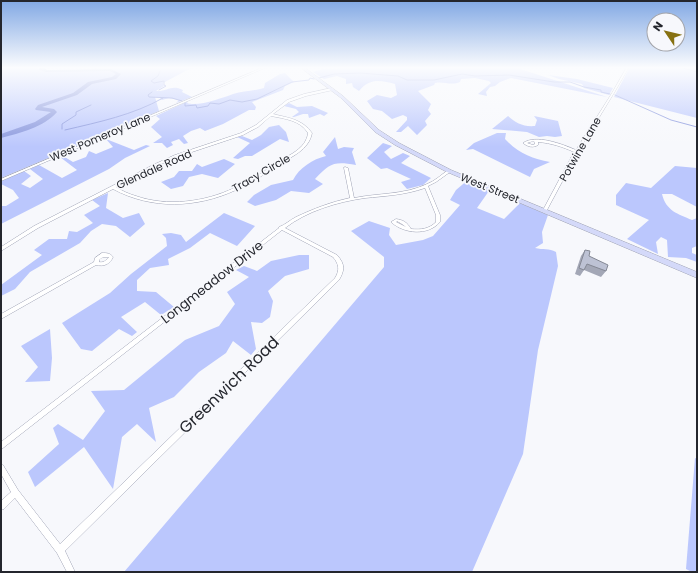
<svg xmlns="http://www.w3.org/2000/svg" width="698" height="573" viewBox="0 0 698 573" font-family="Poppins,sans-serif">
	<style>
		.green { fill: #bbc7fd }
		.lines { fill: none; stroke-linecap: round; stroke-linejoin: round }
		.stream { stroke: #8896dd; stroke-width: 1 }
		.river { fill: #8896dd; fill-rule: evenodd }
		.minor-casing { stroke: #a0a4b6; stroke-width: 1 }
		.secondary-casing { stroke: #a0a4b6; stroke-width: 1 }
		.minor { fill: #fff; fill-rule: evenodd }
		.secondary { fill: #d4d9f9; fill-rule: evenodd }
		.wall { fill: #a3a7b6 }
		.building { fill: #bdc2d4; stroke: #848894 }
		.labels { text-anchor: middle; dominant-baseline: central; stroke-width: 3.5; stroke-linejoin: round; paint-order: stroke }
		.far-street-label { font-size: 11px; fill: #24262d; stroke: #f7f8fc }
		.street-label { font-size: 13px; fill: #24262d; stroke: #f7f8fc }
		.near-street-label { font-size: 16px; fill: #24262d; stroke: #f7f8fc }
	</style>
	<rect width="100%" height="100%" fill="#f7f8fc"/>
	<g class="green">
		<path d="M1 67H39L38 69 46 72 91 69 95 67H193L163 83 164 86 156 91C167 92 171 84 183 90L182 92 192 97 176 103 179 100 169 98 162 100 159 97H155L159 111 1 178Z"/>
		<path d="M342 67H514L607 97 511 78 500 82 495 86 490 87 486 92 487 96 478 94 491 83 489 81 475 78 461 79 460 82C451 86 444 81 435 83L434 85 418 91 431 104 428 110 431 114 425 121 427 125 417 135 408 126 401 132H396L407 120V117L403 115 392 119 382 111 373 109 367 101 377 95 391 98 397 95 395 84C381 80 369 78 359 91L353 87 352 83 346 84V79L337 76 324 79 313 72 323 69H338Z"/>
		<polygon points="630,67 697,67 697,118 614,97"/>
		<path d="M285 73 294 82 285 86 283 90 252 102 256 107 255 110H249L223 124 205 131 200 128 191 131 183 136 188 143 184 144 179 139 171 142 173 145 167 148 162 143H153L162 137 151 127 160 119 156 116 188 101 187 103C198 107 222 98 233 94 243 91 254 91 264 88L265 83 280 74Z"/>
		<polygon points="548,75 577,79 613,88 609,95 584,88 582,84 559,79"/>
		<polygon points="289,103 297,107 312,106 328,113 324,116 320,114 309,118 308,114 303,114 294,117 292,117 299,112 296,109 284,106"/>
		<path d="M508 116C516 123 523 127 535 126L537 120 534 116 558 121 562 136 555 137 547 136 539 137 527 132 492 129Z"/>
		<polygon points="279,125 286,132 289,142 280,139 252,156 245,156 238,159 233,158 250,143 237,137 242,136 252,140 261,135 269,127"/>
		<path d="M497 133H506L505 139C518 153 532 159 550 162L534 169 530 177 473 149 466 150 474 143Z"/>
		<path d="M335 137 338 149 344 147 354 148 352 152 356 165C334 161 330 163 315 179L323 184 309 193 291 191 276 200 255 206 247 202 254 195 271 185 293 180C299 168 313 159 326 156L323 152Z"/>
		<polygon points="106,139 134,150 146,145 150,146 125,158 109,169 1,224 1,206 6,206 19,198 13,190 1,184 1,181 24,171 31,176 21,184 30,188 43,179 30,169 39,165 62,178 77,170 60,157 63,156 73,162 86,157 89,151 96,154 113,147"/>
		<polygon points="383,143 392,146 384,152 391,159 403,153 410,156 401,163 431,178 423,185 407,189 401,182 411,179 387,168 381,169 367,158"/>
		<polygon points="224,159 235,164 218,178 202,174 189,177 183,186 171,189 161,182 174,177 179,171 192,171 197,164 202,167"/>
		<path d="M675 166 697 168V207L672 194H662C666 211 678 214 692 220L697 218V246L692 248V253L697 255V262L686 258 668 257 667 240 661 237 656 242 658 254 627 239 649 220 616 205V195L626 183 651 188Z"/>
		<path d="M469 179 491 188 477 208 504 219 520 203 548 215 542 232 543 243 535 248C543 250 549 248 556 252L558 266 538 350 523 454 472 572H124L384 267V257L351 231 369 221 390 228 389 235 396 245 423 240 433 236 460 205 450 200 456 190Z"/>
		<polygon points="108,193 106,208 123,218 139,213 145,224 130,237 116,226 102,224 91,231 80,243 30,272 15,289 1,296 1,285 42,255 34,250 49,239 67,239 69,231 77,232 93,223 84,215 100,206 92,200"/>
		<polygon points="224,213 255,226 237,246 210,233 190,248 168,259 169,265 150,268 137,280 137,291 156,292 174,307 161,315 145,302 121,317 137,332 132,336 119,329 92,351 81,349 62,323 110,293 131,274 167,246 166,238 162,234 171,233 181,235 186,242"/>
		<polygon points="299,255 309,255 309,269 285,276 268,291 273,301 270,317 262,323 251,322 256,349 251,355 233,341 226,353 199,372 174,397 149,408 156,442 137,424 122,437 113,489 84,447 35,487 28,472 59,444 53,428 58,424 83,440 105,411 91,391 124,390 185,340 219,326 235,304 227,292 249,277 236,270 244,266 257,271 271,261"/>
		<polygon points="50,329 52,358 50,381 25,382 38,367 21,346"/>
		<polygon points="695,458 697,459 697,572 692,572 686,569"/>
	</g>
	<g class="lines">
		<g class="stream">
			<polyline points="680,67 697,72"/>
			<polyline points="94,71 96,67"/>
			<polyline points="319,78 334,74 360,73 398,76 407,80 434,80 462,74 475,76 509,75 554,82 570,82 584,87 601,90 601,92 610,94"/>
			<polyline points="159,90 166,86 164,85 164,81 154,83 151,81 158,76 160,71"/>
			<polyline points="152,92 148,95 149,97 172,98 182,101"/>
			<polyline points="615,95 671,120 697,127"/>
			<polyline points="185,103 185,106 196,105 197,108 208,106 210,103 219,104 230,100 242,102 257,99 292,82 309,80 310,78 314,79"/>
			<polyline points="62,129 62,124 76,115 76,112 91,105"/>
			<path d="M65 130C99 122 133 115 163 98"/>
		</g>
		<path class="river" d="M39 67H43L47 70 111 69 121 74 116 79 92 84 77 95 42 107 54 109 57 112C44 127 20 133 1 138V134L35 122 51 112 36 110 35 109 38 105 73 93 88 82 112 77 116 74 110 71 46 72 39 70Z"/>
		<g class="minor-casing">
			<g id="minor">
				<polygon points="264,67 267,67 1,181 1,179"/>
				<path d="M627 67H629L614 93 578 152 547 210 545 211H544L543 210 574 152C563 147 551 143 538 142V145C533 148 528 147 523 143 536 134 562 144 576 150L612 93ZM534 141 535 144 533 145 527 143 530 142Z"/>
				<path d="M332 88 333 89V90L306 96 289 102 273 114C289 118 302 119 312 133 309 150 291 157 278 165 264 174 251 184 236 190 197 208 152 210 113 189L38 228 1 251V247L34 226 155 164 175 155 241 133 256 125 287 100 304 94ZM271 116C285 119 300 120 308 133 306 149 289 155 276 163 263 172 249 182 234 188 205 202 167 207 136 196 129 194 122 191 116 187L157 166 177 157 243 135 258 127Z"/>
				<path d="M345 167 348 168 354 198C378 193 404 195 427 184 435 181 441 175 448 170H450V172L436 182 428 186 440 215V222C428 236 404 234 391 222L396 219C403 220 407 222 411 229 421 230 429 229 436 222V215L425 188C405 195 385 196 365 198 337 202 307 211 285 228L337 255C345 264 345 270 339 280L65 551 75 572H67L57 553 15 498 4 509 1 510V501L11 492 1 474V463L3 465 18 490 60 544 335 278C340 270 339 264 333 257L282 230 3 448 1 449V442L279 228V227C285 225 290 220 296 217 313 209 331 202 350 198L344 168ZM397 221 402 224 406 227 396 222Z"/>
				<path d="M102 253C107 253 110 253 113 257 110 264 104 267 96 265L1 319V314L94 262 95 258ZM103 257H109C106 261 103 263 99 262V260Z"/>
			</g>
		</g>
		<g class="secondary-casing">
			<polygon id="secondary" points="300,67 304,67 343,96 379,130 399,143 451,170 697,272 697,278 447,172 395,145 375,132 341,98"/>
		</g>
		<use href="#minor" class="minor"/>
		<use href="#secondary" class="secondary"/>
	</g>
	<polygon class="wall" points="585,250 589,256 606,271 601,277 584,270 580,276 575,274 581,256"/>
	<polygon class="building" points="585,250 590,251 589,256 608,265 606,271 587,264 584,270 579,268"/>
	<linearGradient id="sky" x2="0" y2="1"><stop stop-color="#81a8e4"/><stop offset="0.46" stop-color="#fbfcfe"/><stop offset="1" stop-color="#fbfcfe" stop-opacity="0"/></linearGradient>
	<rect width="698" height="147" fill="url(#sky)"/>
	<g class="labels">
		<g class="far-street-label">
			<text transform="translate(100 137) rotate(-23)">West Pomeroy Lane</text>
			<text transform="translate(580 149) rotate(-60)">Potwine Lane</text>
			<text transform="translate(154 169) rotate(-24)">Glendale Road</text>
			<text transform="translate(261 173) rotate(-30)">Tracy Circle</text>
			<text transform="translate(490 188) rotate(22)">West Street</text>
		</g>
		<g class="street-label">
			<text transform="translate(212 282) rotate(-38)">Longmeadow Drive</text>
		</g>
		<g class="near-street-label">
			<text transform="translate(229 385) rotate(-44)">Greenwich Road</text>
		</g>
	</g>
	<rect width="698" height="573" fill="none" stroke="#24262d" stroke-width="4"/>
	<g transform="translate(666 32) rotate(305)"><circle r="19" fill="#f7f8fc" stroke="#a3a4a9"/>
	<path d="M0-3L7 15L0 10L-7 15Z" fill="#877112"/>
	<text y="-6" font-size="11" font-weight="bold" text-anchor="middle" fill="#24262d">N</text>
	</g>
</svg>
